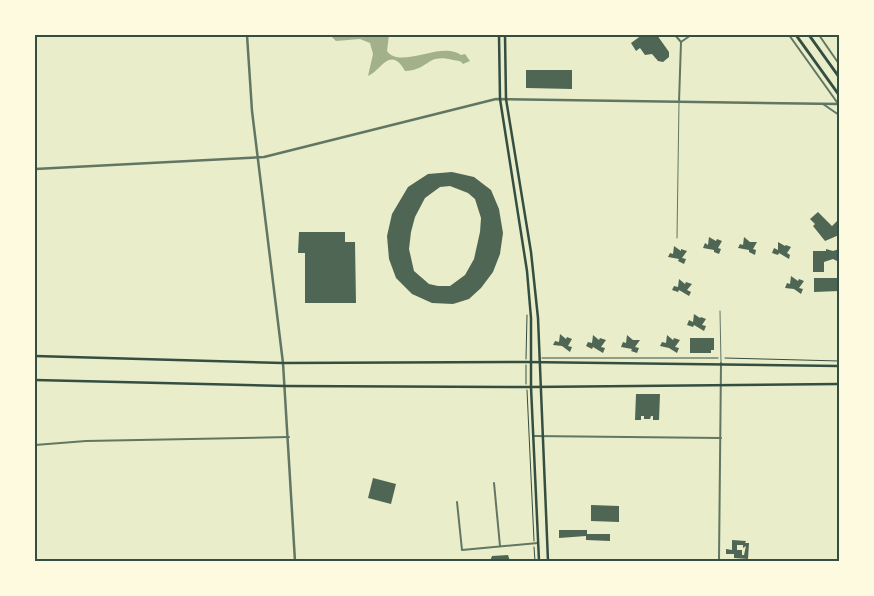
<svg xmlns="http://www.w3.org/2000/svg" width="874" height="596" viewBox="0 0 874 596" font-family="'Golos Text',sans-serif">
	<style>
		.water { fill: #a3b18a }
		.building { fill: #4f6655; fill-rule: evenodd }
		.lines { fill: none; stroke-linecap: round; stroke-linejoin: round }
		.path { stroke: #344e41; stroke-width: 1 }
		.service { stroke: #617663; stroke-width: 1 }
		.minor { stroke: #617663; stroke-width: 2 }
		.tertiary { stroke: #617663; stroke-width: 2.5 }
		.secondary { stroke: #344e41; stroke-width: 2.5 }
		.primary { stroke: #344e41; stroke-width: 3 }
		.neatline { fill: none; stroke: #344e41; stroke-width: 2 }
	</style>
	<rect width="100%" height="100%" fill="#e9edc9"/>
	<path class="water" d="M330 35H389L387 51C400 70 442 40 461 55L465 54 470 61 463 64C460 60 458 61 453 60 426 53 430 70 405 71 390 45 381 71 368 76L373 54 370 43 360 39 336 41Z"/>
	<g class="building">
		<polygon points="642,35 657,35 669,52 669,57 663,62 658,61 652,54 645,55 640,48 636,51 631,43"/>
		<polygon points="526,70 572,70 572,89 526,88"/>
		<path d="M452 172 474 177 491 190 499 209 503 233 500 254 493 272 481 288 469 299 453 304 432 303 412 294 396 278 389 259 387 236 392 214 408 187 428 174ZM450 186 468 193 475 199 481 218 480 232 474 259 465 275 450 286H438L429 284 414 271 409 249 411 232 415 217 425 198 440 187Z"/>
		<polygon points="818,212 832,226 839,219 839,235 825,241 813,226 815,224 810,219"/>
		<polygon points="299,232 345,232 345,242 355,242 356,303 305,303 305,253 298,253"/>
		<polygon points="709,237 716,241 717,239 722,241 718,248 721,249 719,254 714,252 714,250 703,248 705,243 708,245"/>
		<polygon points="744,237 750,242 757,242 753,249 756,250 755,255 749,252 749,250 738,248 740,244 743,245"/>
		<polygon points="778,242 785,246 786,245 791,247 787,253 790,255 789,259 779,253 778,255 772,253 774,248 778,250"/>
		<polygon points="674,246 681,251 681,249 687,251 682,258 686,259 684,264 678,261 679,259 668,257 670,253 673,254"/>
		<polygon points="826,249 833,251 839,249 839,262 833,259 824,262 824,272 813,272 813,251 826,251"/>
		<polygon points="791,276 798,281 799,279 804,281 799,288 803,289 801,294 794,289 785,288 787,283 790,284"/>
		<polygon points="814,278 839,278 839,291 814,292"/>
		<polygon points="679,279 685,284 686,282 692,284 687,290 691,292 689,296 679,290 678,292 672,290 674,286 678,287"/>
		<polygon points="694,314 700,318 701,317 706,319 702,325 706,326 704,331 694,325 693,327 687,325 689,320 693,322"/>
		<polygon points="560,334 566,339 567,337 572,339 568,346 572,347 570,352 562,346 553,345 555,341 559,342"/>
		<polygon points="593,335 599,340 600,338 606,340 601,347 605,348 603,353 593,347 592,349 586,346 588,342 592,343"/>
		<polygon points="627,335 633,340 640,340 635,347 639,348 637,353 631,351 632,349 621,347 623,342 626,343"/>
		<polygon points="667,335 673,340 674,338 680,340 675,347 679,348 677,353 669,348 660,346 662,342 666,343"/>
		<polygon points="690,338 714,338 714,350 711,350 711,353 690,353"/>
		<polygon points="636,394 660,394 659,420 653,420 653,416 651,416 650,419 644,419 644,416 641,416 641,420 635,420"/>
		<polygon points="373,478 396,484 391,504 368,498"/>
		<polygon points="591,505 619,506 619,522 591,521"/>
		<polygon points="559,530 587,530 587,534 610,534 610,541 586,540 586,536 559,538"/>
		<path d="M732 540 746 541 745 543H749L748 559 734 558V554H726V549L732 550ZM737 545H743V548L746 546 744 555H742V550H737Z"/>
		<polygon points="508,555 510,561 490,561 492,556"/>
	</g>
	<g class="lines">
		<g class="path">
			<polyline points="542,358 718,358"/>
			<polyline points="725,358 839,361"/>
			<polyline points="526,359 527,315"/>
			<polyline points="526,365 526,384"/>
			<polyline points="527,390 534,541"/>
			<polyline points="534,547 535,561"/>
		</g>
		<g class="service">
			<polyline points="677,238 679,102"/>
			<polyline points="720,311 721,363"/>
		</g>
		<g class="minor">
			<polyline points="675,35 681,42 679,102"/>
			<polyline points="789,35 839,105"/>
			<polyline points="819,35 839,64"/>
			<polyline points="681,42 691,35"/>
			<polyline points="823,104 839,115"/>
			<polyline points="533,436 721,438"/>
			<polyline points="35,445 86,441 289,437"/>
			<polyline points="494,483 500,546"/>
			<polyline points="457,502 462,550 538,543"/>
			<polyline points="719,561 721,363"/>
		</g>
		<g class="tertiary">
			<polyline points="247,35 252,111 283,363 295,561"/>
			<polyline points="35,169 264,157 496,99 839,104"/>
		</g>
		<g class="secondary">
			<polyline points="499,35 500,99 527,271 531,318 531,387 539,561"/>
			<polyline points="505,35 506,99 531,252 538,318 548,561"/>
			<polyline points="35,356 283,363 526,362 839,366"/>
			<polyline points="35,380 285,386 531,387 839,384"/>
		</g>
		<g class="primary">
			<polyline points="796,35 839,95"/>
			<polyline points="809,35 839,77"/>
		</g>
	</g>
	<rect width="874" height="596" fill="none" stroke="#fefae0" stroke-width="72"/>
	<rect x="36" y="36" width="802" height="524" class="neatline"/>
</svg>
